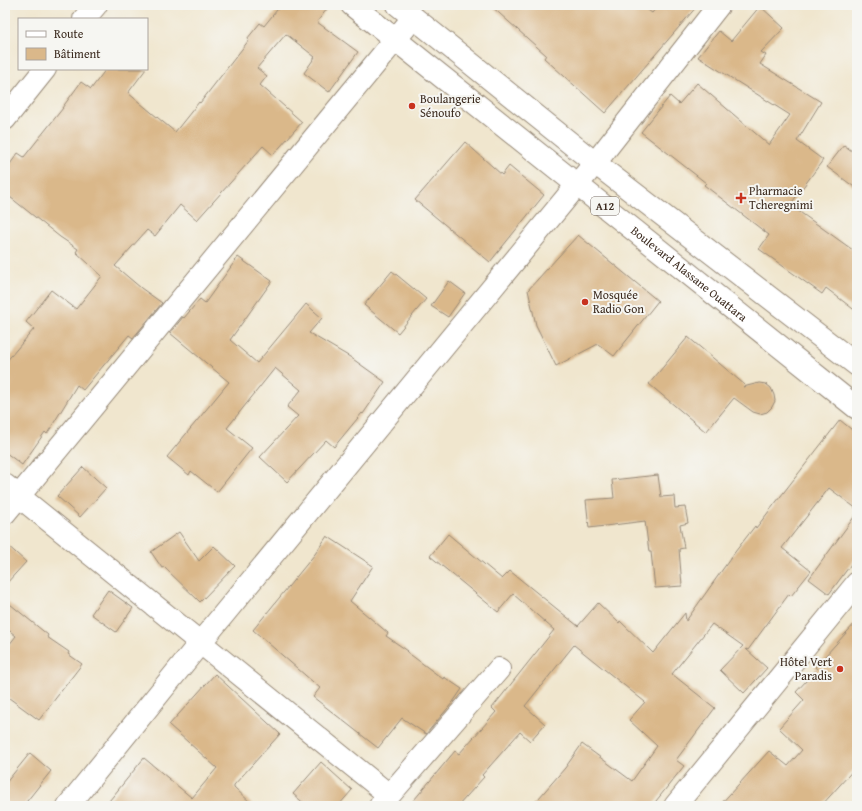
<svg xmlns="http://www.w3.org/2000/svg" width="862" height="811" viewBox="0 0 862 811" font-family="'Gentium Book Plus',serif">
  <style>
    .building { fill: #dab88a }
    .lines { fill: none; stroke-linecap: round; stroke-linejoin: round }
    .minor-casing { stroke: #968876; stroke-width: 24 }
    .tertiary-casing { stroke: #968876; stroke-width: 24 }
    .primary-casing { stroke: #968876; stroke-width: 24 }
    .minor { stroke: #fff; stroke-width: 22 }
    .tertiary { stroke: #fff; stroke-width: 22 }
    .primary { stroke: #fff; stroke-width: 22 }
    .poi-dot { fill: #c8321e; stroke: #f6f6f2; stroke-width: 1.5 }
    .labels { text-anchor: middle; stroke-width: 4; stroke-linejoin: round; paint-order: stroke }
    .shield { fill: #f6f6f2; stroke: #73675e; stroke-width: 1 }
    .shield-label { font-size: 11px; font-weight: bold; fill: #3b2a1e }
    .poi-label { font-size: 12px; fill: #3b2a1e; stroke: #f6f6f2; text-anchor: start }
    .street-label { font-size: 12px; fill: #3b2a1e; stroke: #f6f6f2 }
  </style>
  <rect width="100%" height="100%" fill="#f6f6f2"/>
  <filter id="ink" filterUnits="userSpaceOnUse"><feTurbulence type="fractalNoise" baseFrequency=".025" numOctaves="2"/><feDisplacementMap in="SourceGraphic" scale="8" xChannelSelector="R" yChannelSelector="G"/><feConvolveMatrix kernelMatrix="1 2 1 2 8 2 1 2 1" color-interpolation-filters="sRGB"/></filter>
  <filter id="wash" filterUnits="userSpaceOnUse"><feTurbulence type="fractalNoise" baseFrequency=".012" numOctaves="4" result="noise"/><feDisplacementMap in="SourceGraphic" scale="16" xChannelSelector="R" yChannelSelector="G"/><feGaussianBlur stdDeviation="0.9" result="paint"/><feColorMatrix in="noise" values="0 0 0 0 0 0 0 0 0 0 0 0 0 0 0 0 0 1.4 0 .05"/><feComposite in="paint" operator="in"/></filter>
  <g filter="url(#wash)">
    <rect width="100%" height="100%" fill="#f0e6ce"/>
    <g id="blocks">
      <path class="building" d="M281,5H330L317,22L358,52L329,92L304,73L315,57L286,34L257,68L267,76L260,85L302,122L273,155L263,146L197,220L180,205L155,236L147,230L115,266L141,288L162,303L133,338L129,335L83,390L77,385L47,434L45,432L22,465L5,452V363L34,329L26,322L51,290L76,309L102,276L76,252L78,249L60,237L5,193V171L18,153L24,157L63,108H62L81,82L91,89L106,69H146L128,93L175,132L199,102L200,103L249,40L247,39L260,23L264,26Z
        M490,5H641L652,13L659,5H698L605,113L544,58L546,55Z
        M760,6L784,28L761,52L766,55L760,64L821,102L797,141L823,160L790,205L857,253V312L826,288L822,294L759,249L769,235L704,185L706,183L641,132L670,96L679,104L697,83L769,145L790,115L698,57L719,31L731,41Z
        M465,142L502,175L509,166L544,195L490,262L415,200Z
        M844,145L857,155V189L827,167Z
        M578,235L658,301L614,356L598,344L556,366L536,325L528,290Z
        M238,257L272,281L230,340L257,363L306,304L322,318L309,333L350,357L385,382L363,414L362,413L334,447L326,440L287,482L260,457L298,416L287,407L301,390L275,368L227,428L252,448L217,492L191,471L189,475L167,457L229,382L170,333L183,317L184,318L200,299L205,303Z
        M392,271L426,299L398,333L364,305Z
        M449,281L465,293L448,317L431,306Z
        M688,337L745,385L743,387L759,383L766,384L771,388L774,395L775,401L772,407L767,412L760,414L753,412L734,398L706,432L649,384Z
        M840,420L857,434V509L829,488L782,548L811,571L791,596L789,594L748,650L746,649L767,668L744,693L720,670L743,646L712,624L672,674L715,708L676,760L684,766L652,806H532L565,768L582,744L632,781L657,746L629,720L645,702L574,645L525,706L545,724L530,741L520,732L482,775L484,777L458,806H409L455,751L459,754L496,712L492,708L554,630L513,594L498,612L430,556L448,534L502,579L510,571L578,626L598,603L619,623L620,621L653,653L685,613L686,621L735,552L755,526L756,528Z
        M83,467L106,488L80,517L57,496Z
        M658,475L661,497L674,496L675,508L685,507L688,523L680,525L684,548L679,549L682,586L655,588L651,552H649L645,521L589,528L586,500L614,498L612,480Z
        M857,513V556L829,594L809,579Z
        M179,532L199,561L214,546L235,566L200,602L164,567L162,568L151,552Z
        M327,536L373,566L350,601L388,633L386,636L408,651L407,652L443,679L444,677L462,689L453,702L426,734L402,718L378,748L313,697L320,688L253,630L315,554Z
        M5,543L26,562L5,585Z
        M108,590L133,608L116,632L91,614Z
        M5,600L48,635L47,637L69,652L68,654L82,664L39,720L5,695V650L16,636L5,627Z
        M857,621V766L821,806H719L769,751L788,766L802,750L779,728L804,700L796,692L817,669L815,667Z
        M215,674L280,734L234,785V787L254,806H105L144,758L192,798L217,768L169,725Z
        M30,753L51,771L23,806H11L5,801V784Z
        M321,762L352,790L338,806H307L293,794Z"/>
    </g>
  </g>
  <g filter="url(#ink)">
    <use href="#blocks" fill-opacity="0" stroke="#968876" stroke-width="1"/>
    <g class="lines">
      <g class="minor-casing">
        <path id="minor" d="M5,485L389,795
          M5,513L413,18
          M68,806L200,643L595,163L719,5
          M380,806L499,669
          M675,806L857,583"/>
      </g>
      <g class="tertiary-casing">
        <path id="tertiary" d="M84,19L96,5
          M5,119L45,69"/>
      </g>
      <g class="primary-casing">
        <g id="primary">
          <path id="s1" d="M352,5L857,408"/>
          <path d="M398,5L595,163L857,365"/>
        </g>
      </g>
      <use href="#minor" class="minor"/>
      <use href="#tertiary" class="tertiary"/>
      <use href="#primary" class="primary"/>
    </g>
  </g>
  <g class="poi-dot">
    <circle cx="412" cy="106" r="4"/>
    <path d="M739 192h4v4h4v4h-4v4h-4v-4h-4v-4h4z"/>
    <circle cx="585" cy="302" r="4"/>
    <circle cx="840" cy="669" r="4"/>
  </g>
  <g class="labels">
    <rect class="shield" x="591" y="197" width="28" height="18" rx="3"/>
    <g class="shield-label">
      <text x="605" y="210">A12</text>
    </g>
    <g class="poi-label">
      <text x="420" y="103">Boulangerie<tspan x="420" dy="14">Sénoufo</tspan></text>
      <text x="749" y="195">Pharmacie<tspan x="749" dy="14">Tcheregnimi</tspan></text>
      <text x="593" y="299">Mosquée<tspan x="593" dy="14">Radio Gon</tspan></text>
      <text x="832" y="666" text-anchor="end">Hôtel Vert<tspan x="832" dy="14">Paradis</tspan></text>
    </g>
    <g class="street-label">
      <text dy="4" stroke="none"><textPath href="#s1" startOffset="431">Boulevard Alassane Ouattara</textPath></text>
    </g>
  </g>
  <rect width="862" height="811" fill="none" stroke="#f6f6f2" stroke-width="20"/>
  <rect x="18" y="18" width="130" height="52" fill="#f6f6f2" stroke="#aba49d"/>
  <rect x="26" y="31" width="20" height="6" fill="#ffffff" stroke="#aba49d"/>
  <text x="54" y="38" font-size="12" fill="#3b2a1e">Route</text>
  <rect x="26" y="48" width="20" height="12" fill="#dab88a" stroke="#aba49d"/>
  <text x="54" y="58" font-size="12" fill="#3b2a1e">Bâtiment</text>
</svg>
